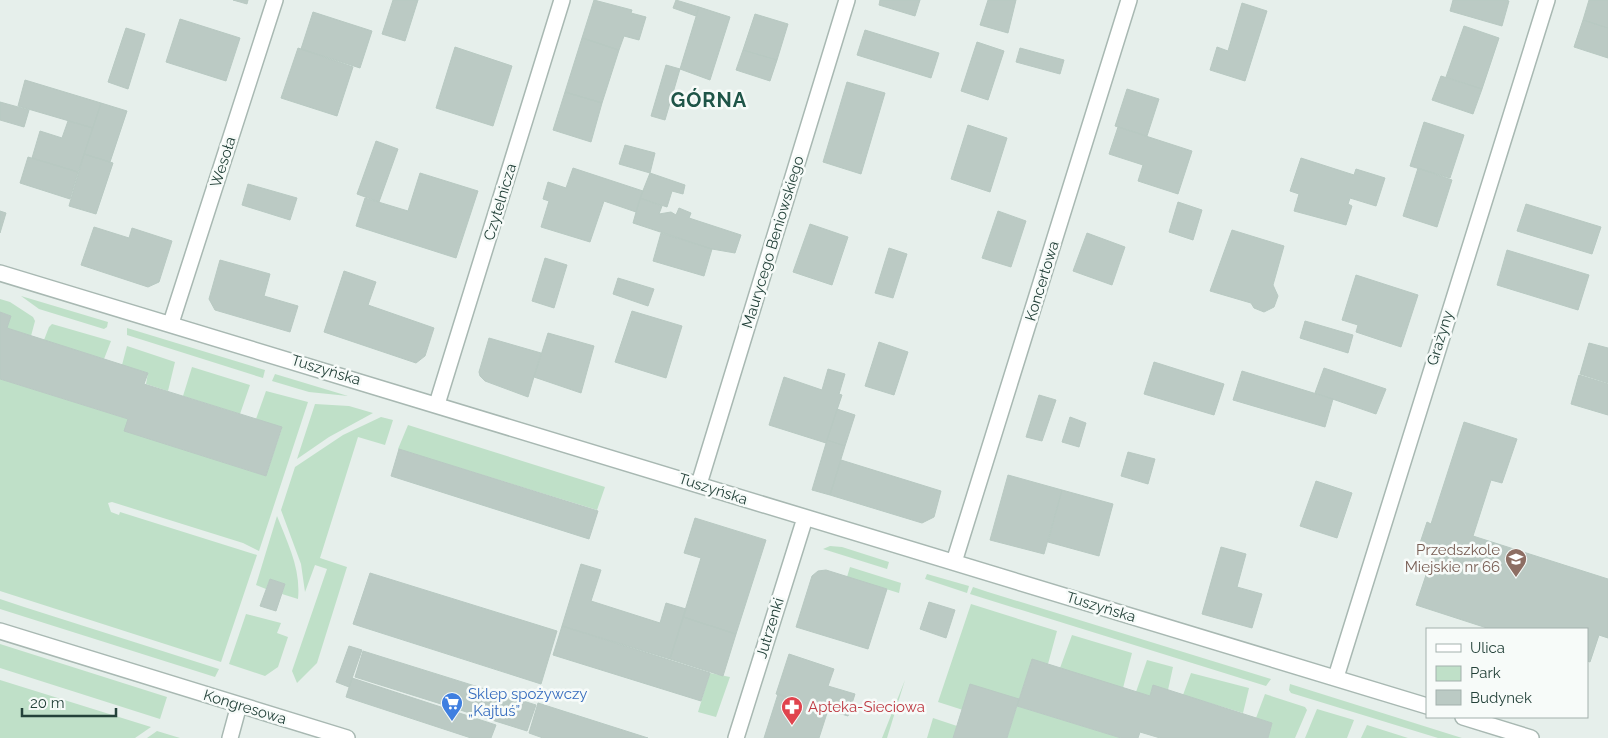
<svg xmlns="http://www.w3.org/2000/svg" width="1608" height="738" viewBox="0 0 1608 738" font-family="Raleway,sans-serif">
  <style>
    .green { fill: #bfe0c8 }
    .building { fill: #bbcac4; stroke: #b8c9c2 }
    .lines { fill: none; stroke-linecap: round; stroke-linejoin: round }
    .minor-casing { stroke: #a8b8b2; stroke-width: 18 }
    .minor { stroke: #fff; stroke-width: 15 }
    .labels { text-anchor: middle; stroke-width: 5; stroke-linejoin: round; paint-order: stroke }
    .street-label { font-size: 15px; fill: #24423a; stroke: #f7fbf9 }
    .education-label { font-size: 15px; fill: #785e54; stroke: #f7fbf9; text-anchor: end }
    .shop-label { font-size: 15px; fill: #366cbe; stroke: #f7fbf9; text-anchor: start }
    .health-label { font-size: 15px; fill: #be3a42; stroke: #f7fbf9; text-anchor: start }
    .district-label { font-size: 20px; font-weight: bold; letter-spacing: 1px; fill: #1f5548; stroke: #f7fbf9 }
  </style>
  <rect width="100%" height="100%" fill="#e6efeb"/>
  <path class="green" d="M21,296L108,322L107,327L104,329L39,309Z
    M0,299L10,302L33,317L35,321L31,336L7,328L11,316L0,312Z
    M52,324L111,341L104,359L44,340L49,327Z
    M127,328L265,370L263,378L127,335Z
    M127,346L175,362L168,391L146,384L148,373L122,365Z
    M192,367L250,385L240,414L183,396Z
    M275,374L348,396L309,392L272,381Z
    M0,379L128,419L125,431L266,476L282,428L256,419L266,391L308,402L259,551L243,543L112,502L108,503L111,512L119,515L120,512L257,555L221,662L0,591Z
    M315,404L349,406L373,413L329,437L297,459Z
    M381,417L393,420L385,445L358,437L320,558L347,567L317,663L297,683L292,671L327,569L315,565L305,592L301,564L281,510L295,467L343,435Z
    M408,425L605,487L597,510L398,449Z
    M277,516C288,544 301,569 298,599L282,594L285,584L270,579L266,589L256,585Z
    M830,546L842,547L889,562L887,569L823,549Z
    M850,567L901,583L899,593L847,577Z
    M927,574L969,586L967,593L925,579Z
    M973,587L988,592L1271,679L1266,686L970,594Z
    M0,599L24,607L219,669L215,677L0,609Z
    M971,604L1057,631L1048,664L1032,660L1019,699L963,710L938,702Z
    M246,614L281,623L277,633L288,637L278,667L265,676L229,664Z
    M1072,635L1132,653L1123,688L1060,668Z
    M0,644L167,697L160,719L0,668Z
    M1147,660L1173,667L1168,690L1153,686L1150,696L1136,692Z
    M710,673L730,677L716,717L698,712Z
    M1191,673L1249,688L1243,713L1183,695Z
    M0,680L151,727L135,738H0Z
    M905,680L887,738H882Z
    M1290,684L1462,738H1438L1291,693L1289,690Z
    M1265,694L1305,707L1307,710L1295,738H1268L1272,723L1256,718Z
    M1017,706L1121,738H1007Z
    M1317,709L1354,720L1347,738H1305Z
    M933,718L957,726L953,738H927Z
    M1367,725L1408,738H1361Z
    M157,731L180,738H147Z"/>
  <path class="building" d="M233,0H248L247,4Z
    M393,0H418L405,41L382,34Z
    M594,0L632,10L631,13L646,17L639,40L624,36L619,50L582,38Z
    M676,0L699,7L696,16L673,8Z
    M880,0H920L915,16L879,5Z
    M988,0H1016L1008,33L980,25Z
    M1453,0H1506L1509,1L1502,26L1450,11Z
    M1589,0H1608V28L1583,20Z
    M1242,3L1267,11L1245,81L1210,70L1217,47L1228,51Z
    M699,7L730,17L710,80L680,69Z
    M313,12L372,31L360,68L301,49Z
    M755,14L788,24L777,60L743,50Z
    M180,19L240,38L226,81L166,62Z
    M1583,20L1608,28V58L1574,47Z
    M1464,26L1499,38L1482,89L1446,77Z
    M126,28L145,34L128,89L108,82Z
    M865,30L939,53L931,78L857,55Z
    M582,38L619,50L602,103L565,92Z
    M977,42L1004,51L988,100L961,91Z
    M455,47L512,66L493,126L436,108Z
    M298,48L353,67L337,116L281,98Z
    M1020,48L1064,60L1060,74L1016,62Z
    M743,50L777,60L770,81L736,70Z
    M666,65L680,69L665,120L651,116Z
    M1441,76L1482,89L1473,114L1432,100Z
    M25,80L101,103L93,128L18,106Z
    M847,82L885,93L861,174L823,162Z
    M1127,89L1159,99L1147,136L1115,126Z
    M565,92L602,103L591,142L553,130Z
    M0,102L29,110L24,127L0,120Z
    M101,103L127,111L110,162L84,154Z
    M68,121L93,128L78,172L32,158L40,131L62,138Z
    M1424,122L1464,135L1450,178L1410,166Z
    M968,125L1007,138L990,192L951,179Z
    M1118,127L1192,151L1178,194L1138,181L1143,165L1109,154Z
    M376,141L398,149L379,202L357,194Z
    M625,145L655,153L650,173L619,164Z
    M84,154L113,163L96,214L69,206Z
    M28,157L78,172L70,199L20,183Z
    M1301,158L1354,175L1356,169L1385,178L1376,206L1350,198L1348,204L1352,206L1346,225L1294,211L1299,194L1290,191Z
    M573,168L643,191L636,212L604,201L590,242L541,227L549,201L543,199L548,182L566,188Z
    M1418,168L1452,180L1437,227L1403,216Z
    M420,173L478,191L456,258L356,226L365,198L408,211Z
    M650,173L685,185L683,194L672,191L667,207L640,198Z
    M248,184L297,198L290,220L242,205Z
    M640,198L662,206L659,214L671,212L676,215L679,208L691,213L689,218L741,235L735,253L712,249L633,223Z
    M1178,202L1202,210L1193,240L1169,232Z
    M1526,204L1601,227L1592,254L1517,231Z
    M0,211L6,213L0,233Z
    M998,211L1026,221L1011,267L982,258Z
    M810,224L848,237L832,285L793,272Z
    M94,227L129,238L132,228L172,241L159,282L148,287L81,265Z
    M1232,230L1284,246L1273,285L1278,296L1274,307L1264,312L1254,308L1251,303L1210,291Z
    M661,233L712,249L704,276L653,261Z
    M1087,233L1125,247L1112,285L1073,271Z
    M889,248L907,254L893,298L875,293Z
    M1507,250L1589,275L1578,310L1497,285Z
    M545,258L567,265L554,308L532,301Z
    M220,260L270,274L264,296L298,306L290,332L215,310L209,299Z
    M344,271L376,282L368,305L434,328L425,356L416,363L324,332Z
    M1356,275L1418,295L1401,347L1356,332L1358,325L1342,320Z
    M618,278L654,289L648,306L613,294Z
    M632,311L682,326L666,378L615,362Z
    M0,312L11,316L7,328L148,373L144,384L282,427L266,476L124,431L128,419L0,379Z
    M1305,321L1353,335L1348,353L1300,338Z
    M548,333L594,346L581,393L534,377Z
    M489,338L541,353L528,397L485,381L480,376L479,372Z
    M879,342L908,352L894,395L865,386Z
    M1589,343L1608,348V383L1580,374Z
    M1154,362L1224,384L1214,415L1144,394Z
    M1324,368L1386,389L1376,414L1315,393Z
    M828,369L845,374L839,394L842,395L826,443L769,425L784,377L822,390Z
    M1242,371L1333,399L1325,427L1233,400Z
    M1579,375L1608,384V415L1571,404Z
    M1039,395L1056,400L1042,441L1026,437Z
    M837,409L855,415L845,446L827,440Z
    M1070,417L1086,423L1079,447L1062,442Z
    M1464,422L1517,439L1502,483L1491,480L1473,536L1608,579V638L1599,635L1590,662L1587,661V629H1490L1416,605L1434,551L1419,546L1427,522L1431,524Z
    M827,440L845,446L830,495L812,490Z
    M399,449L598,511L589,539L391,476Z
    M1128,452L1155,459L1148,484L1121,476Z
    M841,460L941,491L934,517L922,523L830,495Z
    M1008,475L1062,490L1044,554L990,540Z
    M1316,481L1352,493L1337,538L1300,526Z
    M1062,490L1113,504L1099,556L1048,542Z
    M695,518L766,540L736,634L683,617L701,558L684,553Z
    M1221,547L1246,554L1237,587L1262,594L1252,628L1202,614Z
    M581,564L601,570L591,601L660,623L666,603L686,609L670,659L562,626Z
    M826,570L887,589L868,649L796,627L812,576L818,571Z
    M370,573L557,631L541,684L353,624Z
    M270,579L285,584L276,611L260,606Z
    M929,602L955,610L946,638L920,629Z
    M683,617L736,634L723,676L670,659Z
    M562,626L710,673L701,701L553,655Z
    M349,646L362,650L349,687L336,682Z
    M363,651L536,705L527,731L355,677Z
    M789,654L834,669L828,686L855,694L848,716L776,694Z
    M1032,659L1150,696L1153,685L1272,723L1268,738H1160L1140,732L1138,738H1121L1017,706Z
    M352,678L496,725L491,738H471L346,697Z
    M970,684L1019,699L1007,738H953Z
    M778,694L828,710L819,738H764Z
    M538,703L648,738H543L529,733Z"/>
  <g class="lines">
    <g class="minor-casing">
      <path id="minor" d="M0,273L1427,706
        M171,323L275,0
        M437,404L562,0
        M699,484L847,0
        M954,562L1129,0
        M0,631L347,738
        M1336,677L1547,0
        M1463,717L1531,738
        M230,738L239,705
        M736,738L805,518"/>
    </g>
    <use href="#minor" class="minor"/>
  </g>
  <defs>
    <g id="school-pin" transform="scale(1.125)"><path d="M0 17L-7.5 6A9.5 9.5 0 1 1 7.5 6Z" fill="#8d6e63" stroke="#f7fbf9"/><path d="M0-5L7-2L0 1L-7-2ZM-4 1L0 2.5L4 1V4Q0 6-4 4Z" fill="#fff"/></g>
    <g id="supermarket-pin" transform="scale(1.125)"><path d="M0 17L-7.5 6A9.5 9.5 0 1 1 7.5 6Z" fill="#3f7fe0" stroke="#f7fbf9"/><path d="M-6-5.5h2.5l.6 2H6L4.5 2H-2.5L-4.4-4H-6ZM-1.5 3.2a1.3 1.3 0 1 0 .1 0ZM3 3.2a1.3 1.3 0 1 0 .1 0Z" fill="#fff"/></g>
    <g id="pharmacy-pin" transform="scale(1.125)"><path d="M0 17L-7.5 6A9.5 9.5 0 1 1 7.5 6Z" fill="#e0444e" stroke="#f7fbf9"/><path d="M-2-6h4v4h4v4h-4v4h-4v-4h-4v-4h4Z" fill="#fff"/></g>
  </defs>
  <g fill-rule="evenodd">
    <use href="#school-pin" x="1516" y="559"/>
    <use href="#supermarket-pin" x="452" y="703"/>
    <use href="#pharmacy-pin" x="792" y="707"/>
  </g>
  <g class="labels">
    <g class="street-label">
      <text transform="translate(223 162) rotate(-72)" y="5">Wesoła</text>
      <text transform="translate(500 202) rotate(-73)" y="5">Czytelnicza</text>
      <text transform="translate(773 242) rotate(-73)" y="5">Maurycego Beniowskiego</text>
      <text transform="translate(1042 281) rotate(-73)" y="5">Koncertowa</text>
      <text transform="translate(1440 338) rotate(-73)" y="5">Grażyny</text>
      <text transform="translate(326 370) rotate(17)" y="5">Tuszyńska</text>
      <text transform="translate(713 489) rotate(18)" y="5">Tuszyńska</text>
      <text transform="translate(1101 607) rotate(17)" y="5">Tuszyńska</text>
      <text transform="translate(770 628) rotate(-73)" y="5">Jutrzenki</text>
      <text transform="translate(245 707) rotate(17)" y="5">Kongresowa</text>
    </g>
    <g class="education-label">
      <text x="1500" y="555">Przedszkole<tspan x="1500" dy="17">Miejskie nr 66</tspan></text>
    </g>
    <g class="shop-label">
      <text x="468" y="699">Sklep spożywczy<tspan x="468" dy="17">„Kajtuś”</tspan></text>
    </g>
    <g class="health-label">
      <text x="808" y="712">Apteka-Sieciowa</text>
    </g>
    <g class="district-label">
      <text x="709" y="107">GÓRNA</text>
    </g>
  </g>
  <rect x="1426" y="628" width="162" height="90" fill="#f7fbf9" stroke="#a3b1ad"/>
  <rect x="1436" y="644" width="25" height="8" fill="#ffffff" stroke="#a3b1ad"/>
  <text x="1470" y="653" font-size="15" fill="#24423a">Ulica</text>
  <rect x="1436" y="666" width="25" height="15" fill="#bfe0c8" stroke="#a3b1ad"/>
  <text x="1470" y="678" font-size="15" fill="#24423a">Park</text>
  <rect x="1436" y="690" width="25" height="15" fill="#bbcac4" stroke="#a3b1ad"/>
  <text x="1470" y="703" font-size="15" fill="#24423a">Budynek</text>
  <path d="M22 708v8h94v-8" fill="none" stroke="#24423a" stroke-width="2.5"/>
  <text x="30" y="708" font-size="15" fill="#24423a" stroke="#f7fbf9" stroke-width="4" paint-order="stroke">20 m</text>
</svg>
